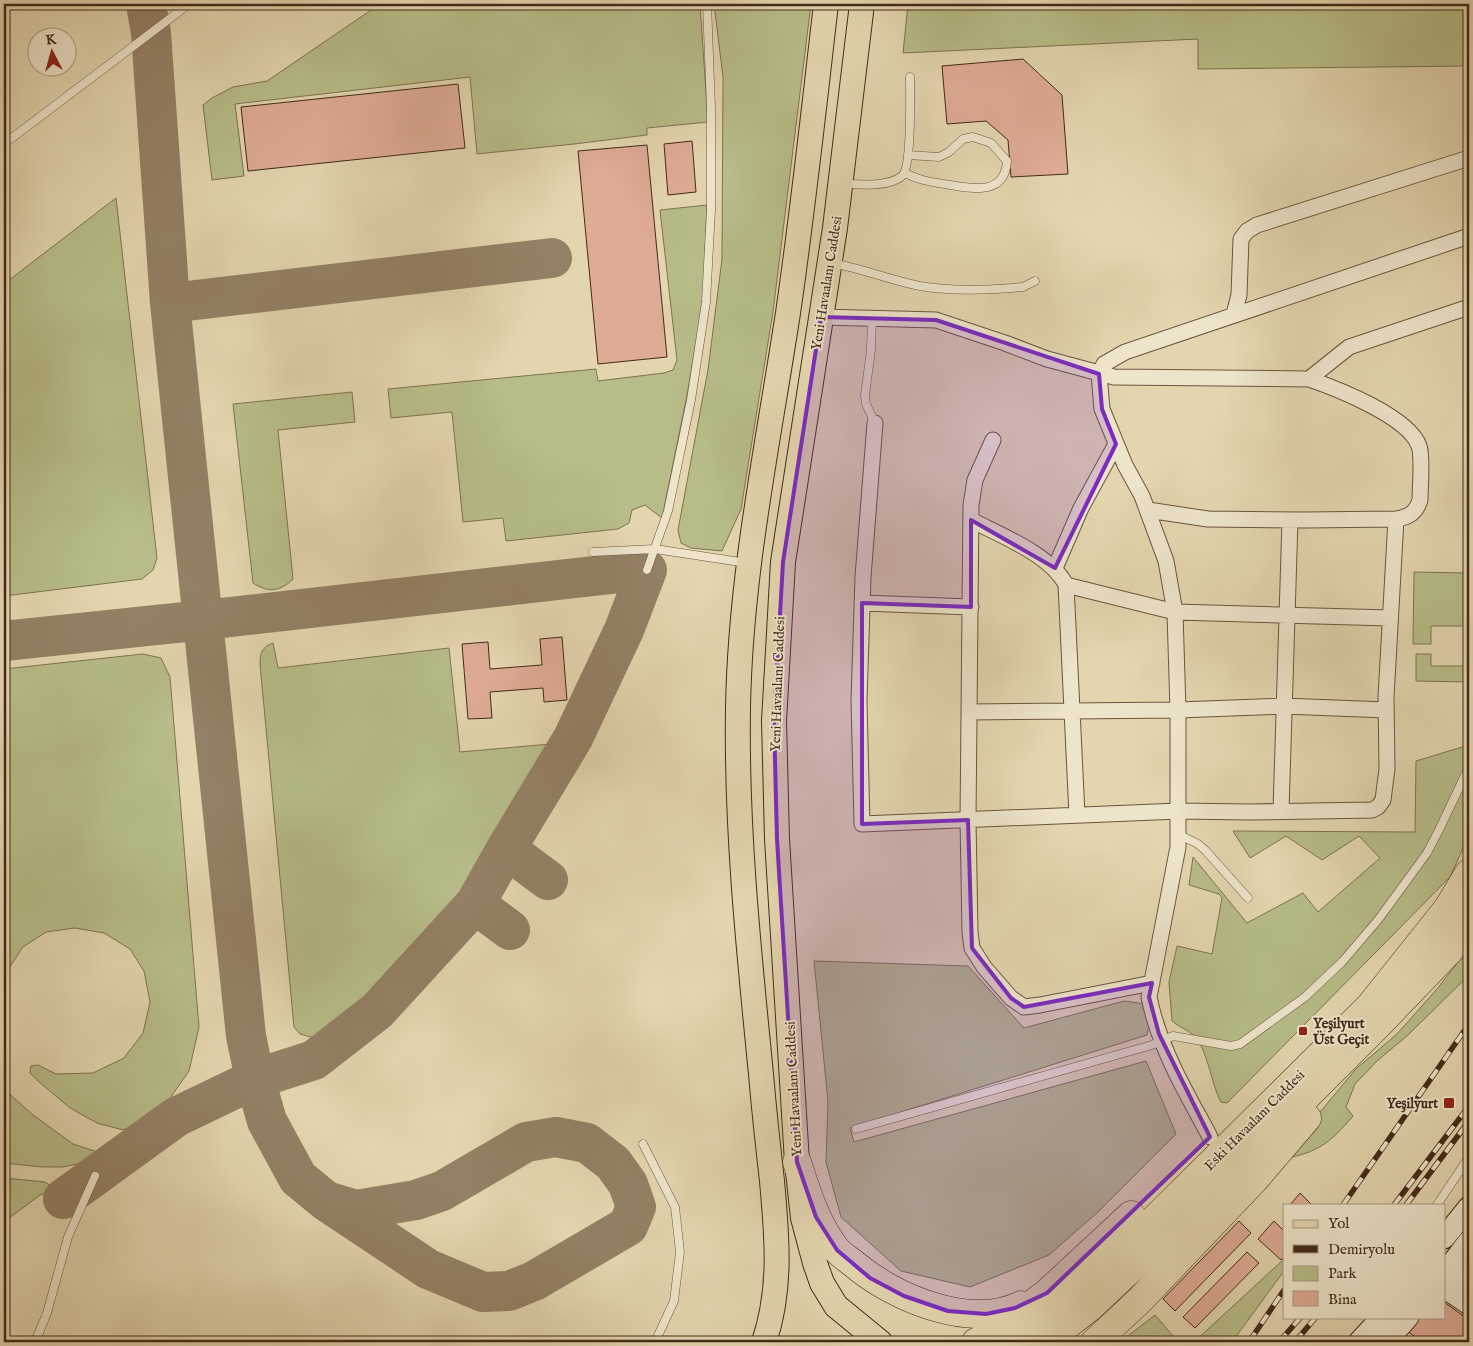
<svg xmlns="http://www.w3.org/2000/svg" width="1473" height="1346" viewBox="0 0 1473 1346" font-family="'IM FELL English',serif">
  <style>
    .green { fill: #b7bc88; stroke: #7e7350 }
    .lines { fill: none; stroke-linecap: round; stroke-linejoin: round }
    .taxiway { stroke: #948064; stroke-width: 40 }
    .building { fill: #deab95; stroke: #442a19 }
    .lane-casing { stroke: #6c553e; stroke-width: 9 }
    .street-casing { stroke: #6c553e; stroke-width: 17 }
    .secondary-casing { stroke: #442a19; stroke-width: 23 }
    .primary-casing { stroke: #442a19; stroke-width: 26 }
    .highway-casing { stroke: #442a19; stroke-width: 29 }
    .lane { stroke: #ede4ca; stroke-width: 8 }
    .street { stroke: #ede4ca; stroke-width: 15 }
    .secondary { stroke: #ede4ca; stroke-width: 21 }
    .primary { stroke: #e3d5ae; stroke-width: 24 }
    .highway { stroke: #e3d5ae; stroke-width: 28 }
    .rail-casing { stroke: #442a19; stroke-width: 5.5 }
    .rail { stroke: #ede4ca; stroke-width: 4; stroke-dasharray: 11; stroke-linecap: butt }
    .marked { fill: #7b2cbf; fill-opacity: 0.2; stroke: #7b2cbf; stroke-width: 4; stroke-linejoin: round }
    .poi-dot { fill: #8f2418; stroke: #ede4ca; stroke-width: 2 }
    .labels { text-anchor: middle; stroke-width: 4; stroke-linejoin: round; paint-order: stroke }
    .street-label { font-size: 14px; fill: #442a19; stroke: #ede4ca }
    .poi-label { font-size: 14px; font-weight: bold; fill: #442a19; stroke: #ede4ca; text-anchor: start }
  </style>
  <rect width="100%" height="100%" fill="#e3d5ae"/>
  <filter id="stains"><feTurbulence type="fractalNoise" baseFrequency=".004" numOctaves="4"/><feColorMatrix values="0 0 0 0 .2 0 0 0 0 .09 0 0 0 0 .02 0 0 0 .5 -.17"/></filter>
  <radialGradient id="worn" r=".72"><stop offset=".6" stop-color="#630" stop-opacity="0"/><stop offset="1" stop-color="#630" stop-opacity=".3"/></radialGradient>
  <path class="green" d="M380,4H700L708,122L647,128V135L574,144L477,154L470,77L235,104L244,176L212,180L203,105L212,98L233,87L267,81Z
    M714,4H811L773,312L741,509L722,551L691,548L681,543L678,530L708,370L722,259L723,77Z
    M908,4H1469V66L1198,69V39L903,53Z
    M116,198L157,558L153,570L142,579L4,596V284Z
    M707,205L703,302L687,395L662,518L645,505L632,510L629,523L618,529L506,541L503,518L463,522L452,412L391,418L388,389L596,369L598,381L664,373L673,370L677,360L660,210Z
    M352,392L355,422L278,430L293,579C280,592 268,593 253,583L233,404Z
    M1414,572L1467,573L1469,626H1431V644H1413Z
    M273,643L278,668L449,648L460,752L562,743L478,874L408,961L343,1027L318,1039L300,1034L294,1027L260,664C260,653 262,647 273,643Z
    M143,654L161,658L170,677L199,1027L189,1071L159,1114L123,1130L97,1123L70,1108L38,1081L30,1073L31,1066L38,1065L56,1074L93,1073L124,1058L143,1033L150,1002L144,971L130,949L104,933L75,928L46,932L23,947L9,968L4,985V669Z
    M1416,654H1431V666H1469V682L1416,681Z
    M1469,745V835L1450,877L1227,1103L1221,1102C1211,1084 1207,1045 1192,1034C1186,1029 1179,1027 1172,1021L1169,982L1177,946L1212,954L1222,898L1219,894L1189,885L1193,857L1247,923L1303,893L1318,912L1380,858L1359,836L1322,860L1286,836L1250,858L1233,831L1415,832L1416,761Z
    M1469,948V975L1408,1035L1377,1061L1355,1084L1346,1107L1353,1116C1330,1143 1319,1152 1283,1159L1285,1154L1356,1069L1397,1034L1437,989Z
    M814,961L968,966L1024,1028L1124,1001L1145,1004L1151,1017L1147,1035L850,1128L854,1142L1146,1061L1176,1134L1099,1211L1049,1255L970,1287L901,1271L841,1217L826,1162L828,1102Z
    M4,1089L33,1115L73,1144L113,1157L62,1167H42L4,1163Z
    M4,1178L45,1182L51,1186L49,1192L40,1195L4,1222Z
    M1284,1259V1271L1232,1342H1194Z
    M1155,1315L1178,1342H1120Z"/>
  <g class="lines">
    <path class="taxiway" d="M146,4L151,33L170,303L246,1036L255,1079L267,1121L298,1178L326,1201L428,1269L483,1292L509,1291L534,1281L628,1226L636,1207L628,1184L613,1163L587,1143L556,1137L526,1142L442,1191L416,1200L356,1210L326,1201
      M170,303L552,258
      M4,641L204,620L647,570L624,630L573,738L506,849L548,880
      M506,849L475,904L510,930
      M63,1199L176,1117L255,1079L314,1060L377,1011L475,904"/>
  </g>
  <path class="building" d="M1023,59L1062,95L1068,174L1011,177L1008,140L986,121L947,124L942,66Z
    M458,84L465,148L248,171L241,107Z
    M692,141L696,192L668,195L664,144Z
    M647,145L667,357L598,364L578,151Z
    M562,637L567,700L544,702L543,688L490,692L492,718L468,719L462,644L488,642L490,669L542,665L540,639Z
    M1300,1193L1312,1205H1290Z
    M1239,1221L1251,1233L1175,1311L1163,1299Z
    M1274,1221L1284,1231V1257L1281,1260L1258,1239Z
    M1247,1252L1259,1263L1195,1328L1183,1317Z
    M1444,1302L1469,1320V1336L1465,1342H1423L1407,1331L1417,1317H1444Z"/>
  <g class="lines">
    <g class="lane-casing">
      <path id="lane" d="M4,144L189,4
        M905,173C920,181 933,182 950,185C974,189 1005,195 1007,161L991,143L973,137L963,139L949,152L939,157L908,155
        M842,183C858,185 889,187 902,176C912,167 910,94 910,77
        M831,263C861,268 890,280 920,286C954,292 990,290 1023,287L1035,281
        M872,319L871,350L865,395L866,404L875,423
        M593,552L655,549L747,563
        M647,570L668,511L691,400L706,302L711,210V108L707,4
        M1178,834L1198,844L1205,850L1248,898
        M856,1129L1152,1045L1173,1036L1231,1046L1240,1044L1305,997L1342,962L1378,920L1427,853L1439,830L1469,767
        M643,1144L675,1207L680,1252L674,1301L656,1340L652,1342
        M1437,1205L1469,1157
        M35,1342L47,1313L68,1237L95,1176"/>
    </g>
    <g class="street-casing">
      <path id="street" d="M1234,314L1239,295L1241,239L1247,231L1257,225L1469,158
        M821,317L936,320L1005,343L1047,359L1114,377L1309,379C1338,389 1409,417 1419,446C1423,456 1420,487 1420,500C1416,513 1409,517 1396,519L1305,520L1208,519L1148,510
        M1309,379L1349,347L1469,307
        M875,423L863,577L859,701L862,824L1179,811L1249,812L1372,810L1378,807L1383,800L1387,769L1386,697L1396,519
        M993,440L975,480L971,505L968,820L970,932L972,948L984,967L1011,998L1024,1007L1040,1005L1152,983
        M971,520C1000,535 1051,555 1066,585L1077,815
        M1055,568L1081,508L1116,444
        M1066,585L1175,612L1390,618
        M862,603L971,607
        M969,712L1178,710L1284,706L1386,710
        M1281,811L1290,520
        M1210,1137C1203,1123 1195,1110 1188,1096C1171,1065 1156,1032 1149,997L1178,847V710L1175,612L1166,561L1142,496L1125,465L1102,409L1099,374L1104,364L1125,352L1469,236"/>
    </g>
    <g class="secondary-casing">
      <path id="secondary" d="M1444,1238L1469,1207
        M1444,1270L1469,1282
        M1444,1274L1469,1241
        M1444,1287L1469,1304
        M1359,1342L1382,1317
        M1386,1342L1408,1317"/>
    </g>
    <g class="primary-casing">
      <path id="primary" d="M862,4L835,228L783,562L774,721L777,839L797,1162L803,1218L815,1263L822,1283L836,1306L880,1342
        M764,1342C782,1289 777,1236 772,1181C768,1146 764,1110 761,1074C749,953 736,830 738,709C740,576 768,444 788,313C803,210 814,107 826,4"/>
    </g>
    <g class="highway-casing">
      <path id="highway" d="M797,1162C807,1193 816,1223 836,1249C841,1255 848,1259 854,1264C894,1298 970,1330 1021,1305
        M1058,1332L1089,1308L1185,1218L1380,1023L1450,950L1469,923
        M976,1342L993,1333L1047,1293L1131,1215
        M1013,1342L1075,1295L1110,1263L1370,1006L1448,908L1469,873
        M1095,1342L1140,1300L1255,1179L1307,1118"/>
    </g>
    <use href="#lane" class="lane"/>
    <use href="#street" class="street"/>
    <use href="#secondary" class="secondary"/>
    <use href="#primary" class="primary"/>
    <use href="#highway" class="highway"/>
    <g class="rail-casing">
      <path id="rail" d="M1343,1205L1469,1024
        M1394,1205L1469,1106
        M1406,1205L1469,1121
        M1249,1342L1284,1290
        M1279,1342L1301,1317
        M1295,1342L1316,1317"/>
    </g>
    <use href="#rail" class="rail"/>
  </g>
  <path class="marked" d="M821,317L936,320L1099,374L1102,409L1116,444L1055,568L971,520V607L862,603V824L968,820L972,948L1011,998L1024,1007L1152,983L1149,997L1159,1034L1210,1137L1047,1293L1015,1308L986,1314L948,1311L904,1296L870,1278L837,1250L816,1217L797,1162L777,839L774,721L783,562Z"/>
  <g class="poi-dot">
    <rect x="1298" y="1026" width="10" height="10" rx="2.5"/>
    <rect x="1443" y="1097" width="12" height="12" rx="2.5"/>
  </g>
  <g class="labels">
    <g class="street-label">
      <text transform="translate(826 283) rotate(-81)" y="5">Yeni Havaalanı Caddesi</text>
      <text transform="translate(777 684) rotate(-88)" y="5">Yeni Havaalanı Caddesi</text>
      <text transform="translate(793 1089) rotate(-93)" y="5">Yeni Havaalanı Caddesi</text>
      <text transform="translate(1254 1120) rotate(-45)" y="5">Eski Havaalanı Caddesi</text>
    </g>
    <g class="poi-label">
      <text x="1313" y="1028">Yeşilyurt<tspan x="1313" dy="16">Üst Geçit</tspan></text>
      <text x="1438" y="1108" text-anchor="end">Yeşilyurt</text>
    </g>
  </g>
  <rect width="1473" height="1346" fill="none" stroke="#e3d5ae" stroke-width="20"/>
  <rect x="5" y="5" width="1463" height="1336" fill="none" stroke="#442a19" stroke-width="2.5"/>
  <rect x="10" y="10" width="1453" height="1326" fill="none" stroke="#442a19"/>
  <rect x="1283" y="1204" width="162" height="115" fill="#ede4ca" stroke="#a99a83"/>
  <rect x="1293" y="1220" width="25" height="8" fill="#e3d5ae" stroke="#a99a83"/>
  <text x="1328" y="1228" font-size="15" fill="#442a19">Yol</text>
  <rect x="1293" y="1245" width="25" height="8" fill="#442a19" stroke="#a99a83"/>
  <text x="1328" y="1254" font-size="15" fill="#442a19">Demiryolu</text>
  <rect x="1293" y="1266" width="25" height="15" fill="#b7bc88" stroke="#a99a83"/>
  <text x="1328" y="1278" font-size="15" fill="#442a19">Park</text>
  <rect x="1293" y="1291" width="25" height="15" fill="#deab95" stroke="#a99a83"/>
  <text x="1328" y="1304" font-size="15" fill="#442a19">Bina</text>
  <g transform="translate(52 52) rotate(354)"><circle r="24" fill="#ede4ca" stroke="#a99a83"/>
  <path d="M0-4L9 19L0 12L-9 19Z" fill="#8f2418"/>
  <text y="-8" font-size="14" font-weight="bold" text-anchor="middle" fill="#442a19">K</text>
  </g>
  <rect width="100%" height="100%" filter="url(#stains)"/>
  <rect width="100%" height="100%" fill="url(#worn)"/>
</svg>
